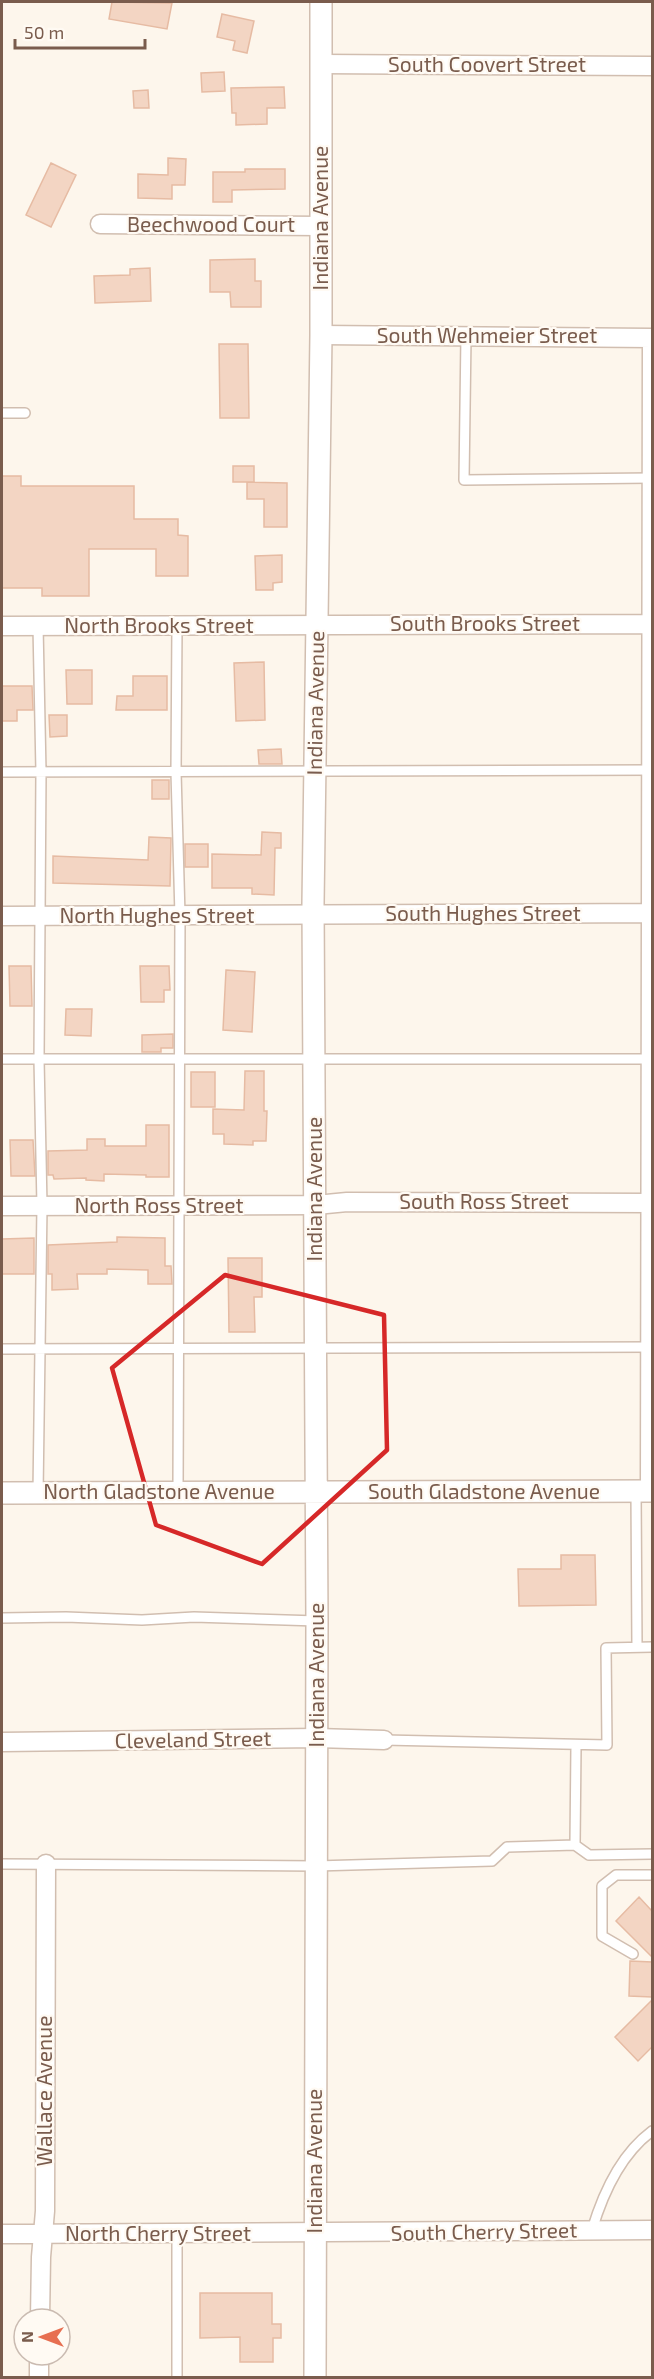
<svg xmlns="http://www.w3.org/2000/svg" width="654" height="2379" viewBox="0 0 654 2379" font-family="'Exo 2',sans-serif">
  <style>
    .building { fill: #f3d5c3; stroke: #e6bba3; stroke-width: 1.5 }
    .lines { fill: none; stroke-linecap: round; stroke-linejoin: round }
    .service-casing { stroke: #d1beb0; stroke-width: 12 }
    .minor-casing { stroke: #d1beb0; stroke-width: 21 }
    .tertiary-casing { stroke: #d1beb0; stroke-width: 24 }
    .service { stroke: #fff; stroke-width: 9 }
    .minor { stroke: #fff; stroke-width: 18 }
    .tertiary { stroke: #fff; stroke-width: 21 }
    .marked { fill: none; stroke: #d62828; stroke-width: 4.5; stroke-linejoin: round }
    .labels { text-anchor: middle; stroke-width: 4.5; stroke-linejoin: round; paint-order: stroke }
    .street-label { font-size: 21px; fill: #7a5c4d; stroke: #fffaf3 }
  </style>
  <rect width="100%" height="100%" fill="#fdf6ec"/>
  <path class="building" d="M112,2L172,3L167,29L109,19Z
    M222,14L254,21L247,53L233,50L235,41L217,37Z
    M224,72L225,91L202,92L201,73Z
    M284,87L285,108H267V124L236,125V113H232L231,88Z
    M148,90L149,108H134L133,91Z
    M168,158L186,159L185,185H172V199L138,198V174L168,175Z
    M51,163L76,175L51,227L26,215Z
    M245,169H285V189L232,190V202H213V172H245Z
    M255,259V281H261V307H231L230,292H210V260Z
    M150,268L151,301L95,303L94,276L130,275V269Z
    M219,344H248L249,418H220Z
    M233,466H254V482H233Z
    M2,476H21V486H134V519H178V535L188,536V576H156V549H89V596H42V588H2Z
    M247,482L287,483V527H264V499H247Z
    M282,555V582L273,583V590H256L255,556Z
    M264,662L265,720L236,721L234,663Z
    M66,670H92V704H67Z
    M133,676H167V710H116L117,696H133Z
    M2,686H32L33,710H17V721H2Z
    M49,715H67V736L50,737Z
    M281,749L282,764H259L258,750Z
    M152,780H169V799H152Z
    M262,832L281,833V848H275L274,895L252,894V888H212V854L261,855Z
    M149,837L171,838L170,886L53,883V856L148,860Z
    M185,844H208V867H185Z
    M9,966H31L32,1006H10Z
    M140,966H169L170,990H164V1002H141Z
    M226,970L255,972L252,1032L223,1030Z
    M66,1009H92L91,1036L65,1035Z
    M173,1034V1048H161V1052H142V1035Z
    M245,1071H264V1111H267L266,1141H253V1145L224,1144V1134H213V1109L244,1110Z
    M191,1072H215V1107H191Z
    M146,1125H169V1177H146V1175L104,1174V1181L86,1180V1178L54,1179L53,1175H48V1151L87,1150V1139H105V1146H146Z
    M10,1140H33L35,1176H11Z
    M117,1237L165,1238V1266H171L172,1284H148V1270L107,1269V1274H77L78,1289L52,1290V1274H48V1245L117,1242Z
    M34,1238V1274H2V1239Z
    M228,1258H262V1297H254L255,1332H229Z
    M561,1555H595L596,1605L519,1606L518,1569H561Z
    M639,1897L652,1911V1957L616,1921Z
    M630,1961L652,1962V1997L629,1996Z
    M652,2000V2047L638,2061L615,2037Z
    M200,2293H272V2324H281V2338H273V2362H240V2337L200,2338Z"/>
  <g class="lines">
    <g class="service-casing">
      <path id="service" d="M466,336L464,480L652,478
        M2,413H25
        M177,626L176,772L180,916L178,1492
        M2,772L652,770
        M2,1059H652
        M2,1349L652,1347
        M636,1491L637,1647
        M38,1493L42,1206L39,1059L41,772L38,626
        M2,1618L66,1617L142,1620L194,1617L317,1621
        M384,1740L607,1745L606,1648L652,1647
        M576,1746L575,1845L589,1855L652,1854
        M2,1864L316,1866L492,1861L507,1847L575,1845
        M633,1954L602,1936V1886L616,1875H652
        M592,2230C603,2193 621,2154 652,2131
        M177,2234V2378"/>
    </g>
    <g class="minor-casing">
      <path id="minor" d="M321,64L652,66
        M100,224L322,226
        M321,335L652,338
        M2,626L652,624
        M2,916L652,913
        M2,1206L316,1205L347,1202L652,1203
        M650,1491L652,338
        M2,1742L317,1738L384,1740
        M2,2234L652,2230
        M40,2319L41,2257L45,2211L46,1864
        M39,2378V2355"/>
    </g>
    <g class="tertiary-casing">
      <path id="tertiary" d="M2,1493L652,1491
        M315,2378L317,1621L313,904L321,335V2"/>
    </g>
    <use href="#service" class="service"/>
    <use href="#minor" class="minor"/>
    <use href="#tertiary" class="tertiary"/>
  </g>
  <path class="marked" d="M225,1275L384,1315L387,1450L262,1564L156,1525L112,1368Z"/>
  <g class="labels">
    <g class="street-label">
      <text x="487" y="72">South Coovert Street</text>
      <text transform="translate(321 218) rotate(-90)" y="7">Indiana Avenue</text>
      <text x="211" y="232">Beechwood Court</text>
      <text x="487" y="343">South Wehmeier Street</text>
      <text x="485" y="631">South Brooks Street</text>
      <text x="159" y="633">North Brooks Street</text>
      <text transform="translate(316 703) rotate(-89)" y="7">Indiana Avenue</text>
      <text x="483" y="921">South Hughes Street</text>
      <text x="157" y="923">North Hughes Street</text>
      <text transform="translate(315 1189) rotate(-90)" y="7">Indiana Avenue</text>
      <text x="484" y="1209">South Ross Street</text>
      <text x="159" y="1213">North Ross Street</text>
      <text x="159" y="1499">North Gladstone Avenue</text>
      <text x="484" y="1499">South Gladstone Avenue</text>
      <text transform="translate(317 1675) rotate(-90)" y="7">Indiana Avenue</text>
      <text transform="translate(193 1740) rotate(-1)" y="7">Cleveland Street</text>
      <text transform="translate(45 2091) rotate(-90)" y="7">Wallace Avenue</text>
      <text transform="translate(315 2161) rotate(-90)" y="7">Indiana Avenue</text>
      <text transform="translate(484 2232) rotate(-1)" y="7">South Cherry Street</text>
      <text x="158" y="2241">North Cherry Street</text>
    </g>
  </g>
  <rect width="654" height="2379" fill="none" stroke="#7a5c4d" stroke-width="6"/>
  <g transform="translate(42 2337) rotate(270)"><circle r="28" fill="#fffaf3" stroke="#cabbb1" stroke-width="1.5"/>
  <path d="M0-4.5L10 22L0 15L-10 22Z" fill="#e76f51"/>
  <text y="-9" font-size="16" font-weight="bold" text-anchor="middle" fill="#7a5c4d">N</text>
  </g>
  <path d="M15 39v9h130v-9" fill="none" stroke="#7a5c4d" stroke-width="3"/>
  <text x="24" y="39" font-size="18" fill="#7a5c4d" stroke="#fffaf3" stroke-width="4.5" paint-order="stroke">50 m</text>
</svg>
